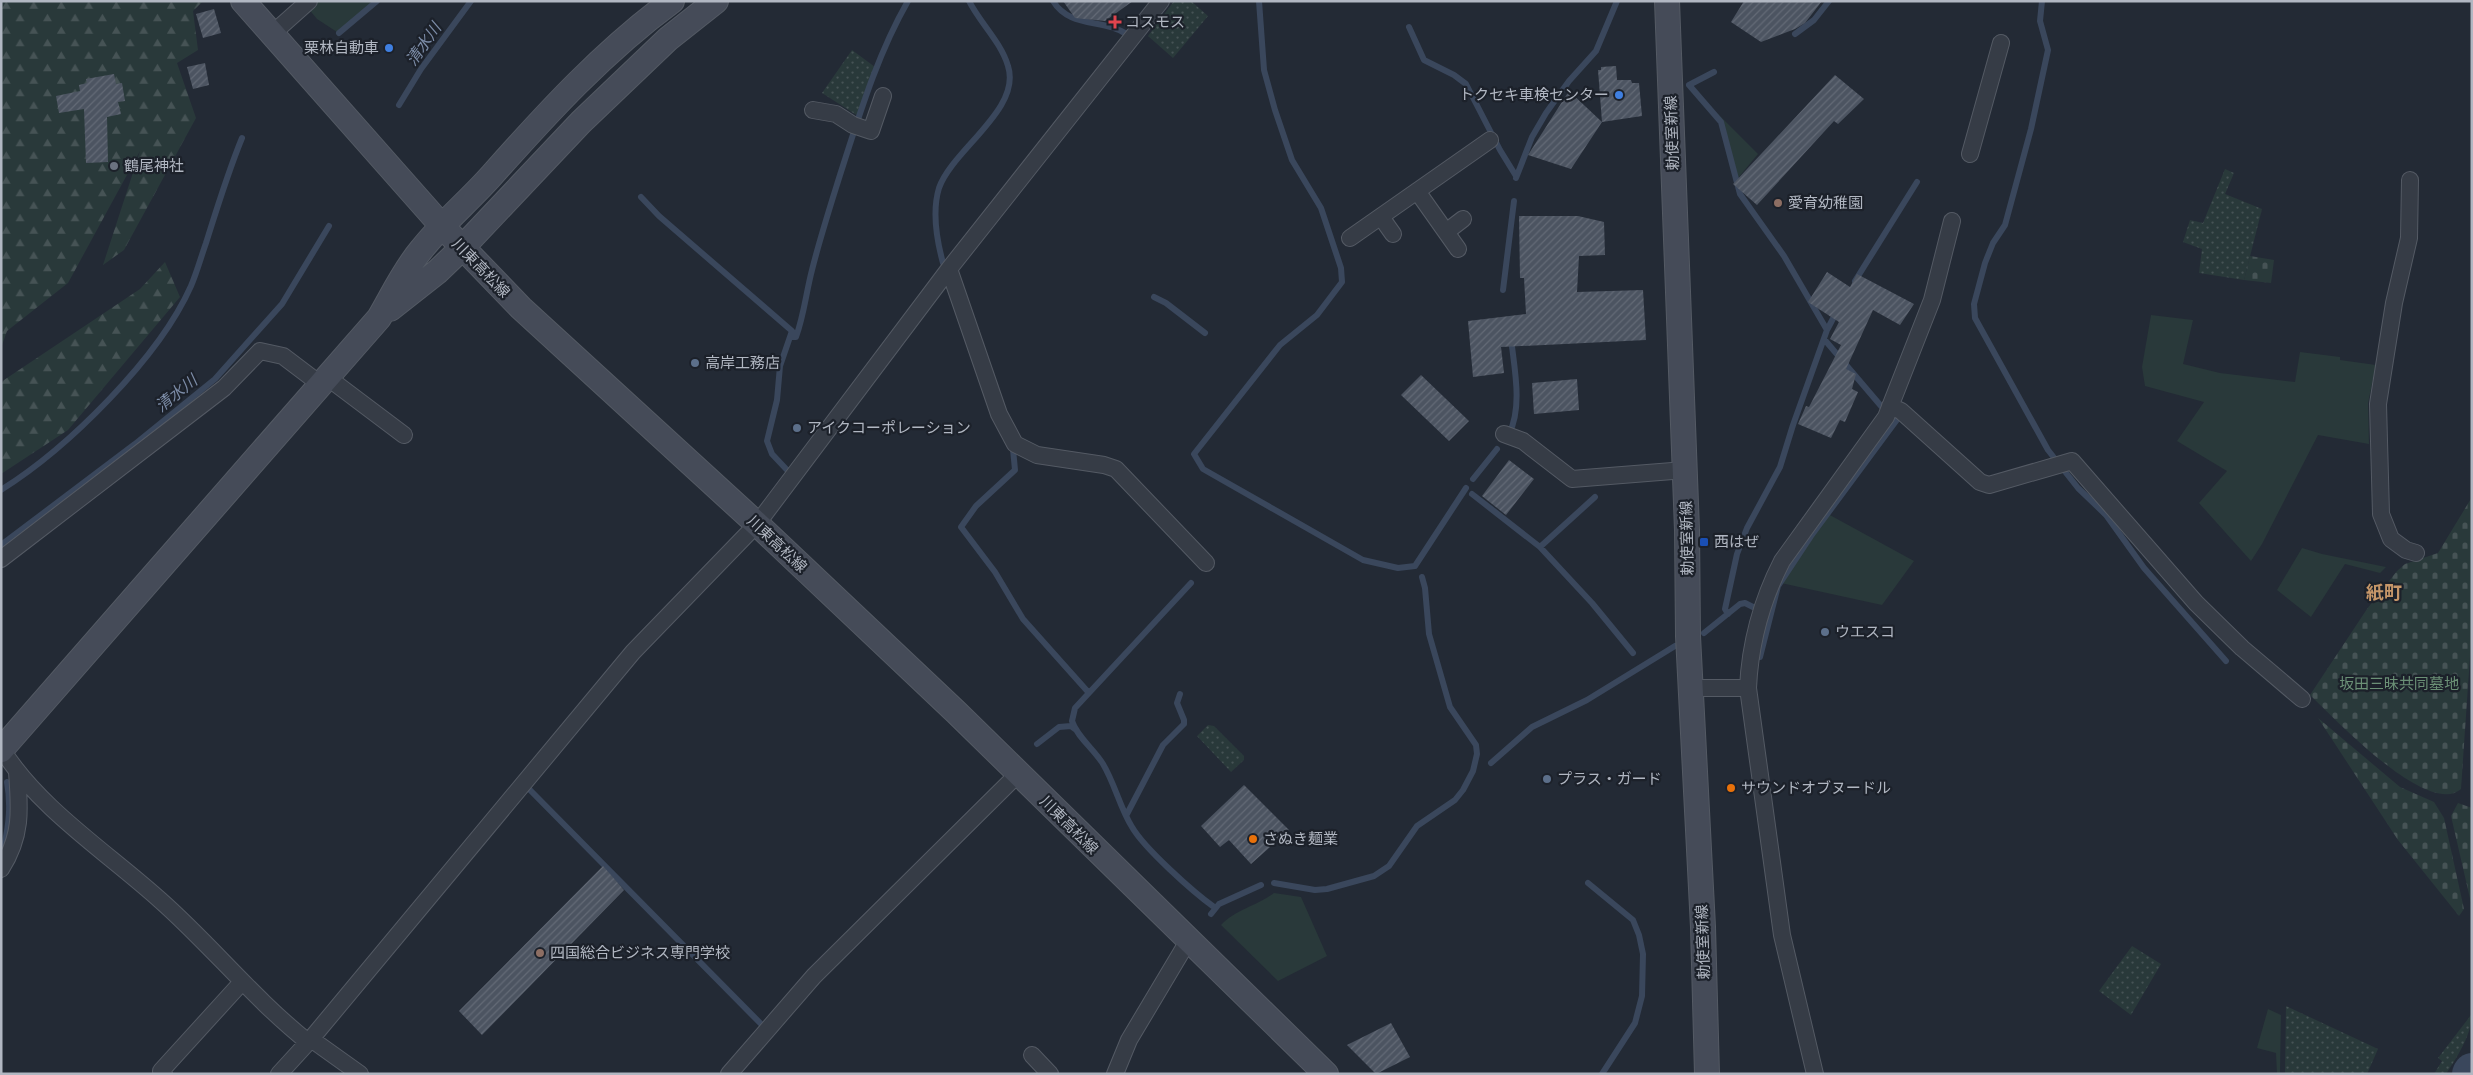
<svg xmlns="http://www.w3.org/2000/svg" width="2473" height="1075" viewBox="0 0 2473 1075" font-family="Raleway,'Noto Sans JP',sans-serif">
  <style>
    .grass { fill: #29393a }
    .forest { fill: url(#forest-firs) }
    .cemetery { fill: url(#cemetery-stones) }
    .garden { fill: url(#garden-dots) }
    .lines { fill: none; stroke-linecap: round; stroke-linejoin: round }
    .stream { stroke: #3a475c; stroke-width: 6 }
    .river { stroke: #3a475c; stroke-width: 38 }
    .building { fill: url(#building-hatch) }
    .street-casing { stroke: #545a64; stroke-width: 18 }
    .secondary-casing { stroke: #545a64; stroke-width: 26 }
    .street { stroke: #363c46; stroke-width: 16 }
    .secondary { stroke: #454b58; stroke-width: 24 }
    .health-dot { fill: #e0444e; stroke: #1c212a; stroke-width: 2 }
    .shop-dot { fill: #3f7fe0; stroke: #1c212a; stroke-width: 2 }
    .worship-dot { fill: #6b7280; stroke: #1c212a; stroke-width: 2 }
    .education-dot { fill: #8d6e63; stroke: #1c212a; stroke-width: 2 }
    .service-dot { fill: #5c6f8a; stroke: #1c212a; stroke-width: 2 }
    .transit-dot { fill: #1a4fb4; stroke: #1c212a; stroke-width: 2 }
    .food-dot { fill: #e8710a; stroke: #1c212a; stroke-width: 2 }
    .labels { text-anchor: middle; stroke-width: 4.5; stroke-linejoin: round; paint-order: stroke }
    .poi-label { font-size: 15px; fill: #b1b7c2; stroke: #1c212a; text-anchor: start }
    .street-label { font-size: 15px; fill: #b1b7c2; stroke: #1c212a }
    .park-label { font-size: 15px; fill: #6b9076; stroke: #1c212a }
    .water-label { font-size: 16px; font-style: italic; fill: #7c8ca7; stroke: #1c212a }
    .quarter-label { font-size: 18px; font-weight: bold; fill: #c59669; stroke: #1c212a }
  </style>
  <defs>
    <pattern id="forest-firs" width="22" height="20" patternUnits="userSpaceOnUse" patternTransform="scale(1.25)"><rect width="22" height="20" fill="#29393a"/><path d="M5 1l3.5 6h-7zM16 11l3.5 6h-7z" fill="#465355"/></pattern>
    <pattern id="cemetery-stones" width="16" height="16" patternUnits="userSpaceOnUse" patternTransform="scale(1.25)"><rect width="16" height="16" fill="#29393a"/><path d="M2 7V4a2 2 0 0 1 4 0v3zM10 15v-3a2 2 0 0 1 4 0v3z" fill="#465355"/></pattern>
    <pattern id="garden-dots" width="8" height="8" patternUnits="userSpaceOnUse" patternTransform="scale(1.25)"><rect width="8" height="8" fill="#29393a"/><path d="M2 2h.1M6 6h.1" fill="none" stroke="#465355" stroke-width="1.8" stroke-linecap="round"/></pattern>
    <pattern id="building-hatch" width="6" height="6" patternUnits="userSpaceOnUse" patternTransform="scale(1.25)"><rect width="6" height="6" fill="#4c5461"/><path d="M-1 1l2-2M0 6l6-6M5 7l2-2" fill="none" stroke="#636a76"/></pattern>
  </defs>
  <rect width="100%" height="100%" fill="#232a35"/>
  <path class="grass" d="M302,1H374L337,32L317,19Z
    M1717,113L1758,154L1738,178L1722,122Z
    M2151,315L2193,320L2183,364L2220,373L2295,382L2300,352L2340,357V360L2376,365L2368,403L2369,444L2318,435L2262,544L2251,561L2199,503L2227,471L2177,441L2204,402L2145,386L2142,367Z
    M1828,514L1914,561L1882,605L1781,583Z
    M2302,548L2322,554L2386,567L2380,573L2345,564L2311,617L2277,590Z
    M1274,893L1301,897L1327,956L1278,981L1221,925C1236,909 1257,906 1274,893Z
    M2268,1009L2281,1015L2280,1074H2277L2276,1053L2257,1048Z"/>
  <path class="forest" d="M1,1H203L193,11L198,50L177,63L196,118L124,250L103,265L140,151L68,283L7,331L1,348Z
    M165,262L180,297L68,430L1,474V382L140,289Z"/>
  <path class="cemetery" d="M2250,256L2274,260L2271,283L2244,280Z
    M2472,497V627L2461,789C2428,818 2333,717 2310,695L2367,609L2397,571L2405,564L2438,553Z
    M2318,718L2400,787L2434,802L2444,818L2464,909L2459,916L2398,840Z
    M2458,803L2472,808V907L2451,816Z"/>
  <path class="garden" d="M1174,1H1191L1208,16L1173,58L1148,36Z
    M852,50L875,67L858,116L822,93Z
    M2225,169L2234,173L2225,194L2262,209L2244,280L2199,273L2202,249L2183,242L2190,220L2203,223Z
    M1208,725L1214,726L1244,756V760L1231,772L1197,736Z
    M2132,946L2161,964L2131,1015L2099,991Z
    M2286,1006L2378,1049L2367,1074H2285Z
    M2471,1015C2473,1033 2456,1059 2446,1074H2434L2442,1061L2438,1058Z"/>
  <g class="lines">
    <path class="stream" d="M1053,1C1070,29 1104,18 1128,35
      M1259,1L1264,70L1275,110L1292,160L1321,208L1341,268L1342,282L1317,315L1280,345L1194,454L1203,469L1363,560L1398,568L1415,566L1466,488
      M2042,1L2040,21L2048,50L2031,129L2005,225L1993,243L1985,263L1974,304L1975,318L2048,450L2078,488L2106,515L2144,568L2226,661
      M1409,27L1424,60L1454,75L1466,84L1500,150L1516,176
      M339,33L377,1
      M1795,34L1814,20L1829,1
      M1714,72L1689,85L1721,122L1740,194L1784,256L1827,330
      M399,105L421,69L471,1
      M1516,178L1532,137L1546,113L1569,81L1596,51L1617,1
      M641,197L659,216L792,331L780,366L777,400L767,441L772,454L788,471
      M943,263C937,241 932,211 939,188C952,150 1022,109 1008,66C1001,42 980,23 969,1
      M1855,281L1917,182
      M1503,290L1514,201
      M1154,297L1166,303L1205,333
      M790,337H796C804,315 806,293 812,270C820,238 830,207 840,175C859,116 877,55 908,1
      M1824,339L1881,406
      M1509,434C1523,406 1514,367 1511,338
      M1013,449L1015,470L976,506L961,527L995,572L1023,619L1089,693
      M1473,479L1497,449
      M1,490C68,448 159,358 191,286C197,272 201,257 206,243C217,208 228,172 242,138
      M1472,494L1540,547L1592,603L1633,653
      M1,545L135,444L215,379L282,304L329,226
      M1540,547L1595,497
      M1191,583L1075,708L1072,721C1077,737 1094,749 1103,764C1115,784 1120,808 1132,827C1144,848 1193,892 1214,907
      M1728,614L1725,609L1737,554L1747,528L1780,467L1793,425L1827,330L1837,311
      M1704,633L1740,604L1745,603L1753,607
      M1760,657L1778,586L1811,536L1899,417
      M1037,744L1059,727L1071,726L1075,729
      M1491,763L1532,727L1587,700L1675,646
      M530,790L766,1029
      M1127,814L1163,745L1184,724V720L1177,703L1180,694
      M4,847C9,824 11,805 7,782
      M1274,883L1315,890L1327,889L1374,876L1389,866L1417,826L1455,800L1463,790L1473,771L1477,754L1476,745L1450,707L1429,634L1425,588L1422,577
      M1588,883L1633,920L1639,935L1643,954L1642,996L1635,1023L1602,1074
      M1211,914L1219,904L1261,885"/>
    <path class="river" d="M2471,1074L2472,1072"/>
  </g>
  <path class="building" d="M1063,1H1133L1105,21L1075,18Z
    M1744,1H1822L1805,23L1795,29L1761,42L1731,22Z
    M214,9L221,33L203,38L196,14Z
    M205,63L209,85L193,89L187,67Z
    M1616,66L1617,80H1631L1632,83H1639L1642,116L1602,122L1598,70H1601V67Z
    M114,74L116,84L122,83L125,101L118,102L121,114L107,117L108,162L86,163L84,109L59,113L56,96L80,91L79,85L87,83L86,79Z
    M1835,75L1864,99L1838,124L1834,121L1757,205L1733,184Z
    M1569,91L1602,122L1571,169L1528,155Z
    M1519,216H1578L1604,222L1605,255L1579,256L1577,292L1643,290L1646,340L1501,347L1504,373L1473,377L1468,321L1526,314L1524,278H1520Z
    M1827,272L1850,287L1857,274L1914,304L1900,325L1873,310L1846,369L1856,374L1852,389L1858,392L1845,422L1840,420L1831,438L1798,424L1806,406L1809,407L1841,345L1830,339L1839,322L1808,302Z
    M1421,375L1469,421L1449,441L1401,395Z
    M1577,379L1579,410L1534,414L1532,383Z
    M1509,460L1534,479L1506,515L1482,496Z
    M1244,785L1289,830L1251,864L1229,840L1220,847L1201,826Z
    M603,866L624,890L482,1035L459,1011Z
    M1391,1023L1410,1057L1376,1074L1347,1045Z"/>
  <g class="lines">
    <g class="street-casing">
      <path id="street" d="M272,34L309,1
        M813,110L836,114L853,125L871,131L883,96
        M1970,154L2001,43
        M2410,180L2409,238L2394,303L2378,404L2381,514L2391,539L2406,550L2416,553
        M1417,191L1458,249
        M1381,217L1393,234
        M1446,232L1463,219
        M1350,238L1490,140
        M949,269L999,414L1015,444L1037,455L1104,465L1116,469L1206,563
        M327,377L404,435
        M1890,406L1901,411L1980,482L1989,485L2072,461L2196,603L2242,648L2302,699
        M1504,434L1523,441L1572,479L1685,470
        M1,559L224,388L260,351L283,356L320,384
        M1692,688H1748
        M1,748C38,808 108,853 160,900C211,945 254,999 308,1042
        M1,869C22,836 20,810 17,772
        M311,1039L360,1074
        M1032,1055L1050,1074
        M164,1074L161,1071L242,982
        M279,1074L311,1039L633,652L757,524L949,269L1161,1
        M729,1074L814,976L1018,774
        M1115,1074L1129,1040L1188,941
        M1815,1074L1782,935L1748,688C1750,644 1762,600 1782,561L1886,417L1932,300L1952,221"/>
    </g>
    <g class="secondary-casing">
      <path id="secondary" d="M243,1L441,225L521,308L757,524L956,712L1326,1074
        M1667,1L1687,530L1688,636L1703,927L1707,1074
        M390,309L437,272L462,248L581,122L668,39L716,1
        M1,750L379,318C392,296 404,270 421,250C442,223 469,201 492,175C548,112 604,51 672,1"/>
    </g>
    <use href="#street" class="street"/>
    <use href="#secondary" class="secondary"/>
  </g>
  <path class="health-dot" d="M1112.5 14.5h5v5h5v5h-5v5h-5v-5h-5v-5h5z"/>
  <g class="shop-dot">
    <circle cx="389" cy="48" r="5"/>
    <circle cx="1619" cy="95" r="5"/>
  </g>
  <circle class="worship-dot" cx="114" cy="166" r="5"/>
  <g class="education-dot">
    <circle cx="1778" cy="203" r="5"/>
    <circle cx="540" cy="953" r="5"/>
  </g>
  <g class="service-dot">
    <circle cx="695" cy="363" r="5"/>
    <circle cx="797" cy="428" r="5"/>
    <circle cx="1825" cy="632" r="5"/>
    <circle cx="1547" cy="779" r="5"/>
  </g>
  <rect class="transit-dot" x="1699" y="537" width="10" height="10" rx="2.5"/>
  <g class="food-dot">
    <circle cx="1731" cy="788" r="5"/>
    <circle cx="1253" cy="839" r="5"/>
  </g>
  <g class="labels">
    <g class="poi-label">
      <text x="1125" y="27">コスモス</text>
      <text x="379" y="53" text-anchor="end">栗林自動車</text>
      <text x="1609" y="100" text-anchor="end">トクセキ車検センター</text>
      <text x="124" y="171">鶴尾神社</text>
      <text x="1788" y="208">愛育幼稚園</text>
      <text x="705" y="368">高岸工務店</text>
      <text x="807" y="433">アイクコーポレーション</text>
      <text x="1714" y="547">西はぜ</text>
      <text x="1835" y="637">ウエスコ</text>
      <text x="1557" y="784">プラス・ガード</text>
      <text x="1741" y="793">サウンドオブヌードル</text>
      <text x="1263" y="844">さぬき麺業</text>
      <text x="550" y="958">四国総合ビジネス専門学校</text>
    </g>
    <g class="street-label">
      <text transform="translate(1672 133) rotate(-92)" y="5">勅使室新線</text>
      <text transform="translate(481 268) rotate(46)" y="5">川東高松線</text>
      <text transform="translate(1687 538) rotate(-91)" y="5">勅使室新線</text>
      <text transform="translate(777 544) rotate(43)" y="5">川東高松線</text>
      <text transform="translate(1069 825) rotate(45)" y="5">川東高松線</text>
      <text transform="translate(1703 942) rotate(-92)" y="5">勅使室新線</text>
    </g>
    <g class="park-label">
      <text x="2399" y="689">坂田三昧共同墓地</text>
    </g>
    <g class="water-label">
      <text transform="translate(423 44) rotate(-55)" y="6">清水川</text>
      <text transform="translate(176 393) rotate(-39)" y="6">清水川</text>
    </g>
    <g class="quarter-label">
      <text x="2384" y="599">紙町</text>
    </g>
  </g>
  <rect width="2473" height="1075" fill="none" stroke="#b1b7c2" stroke-width="5"/>
</svg>
